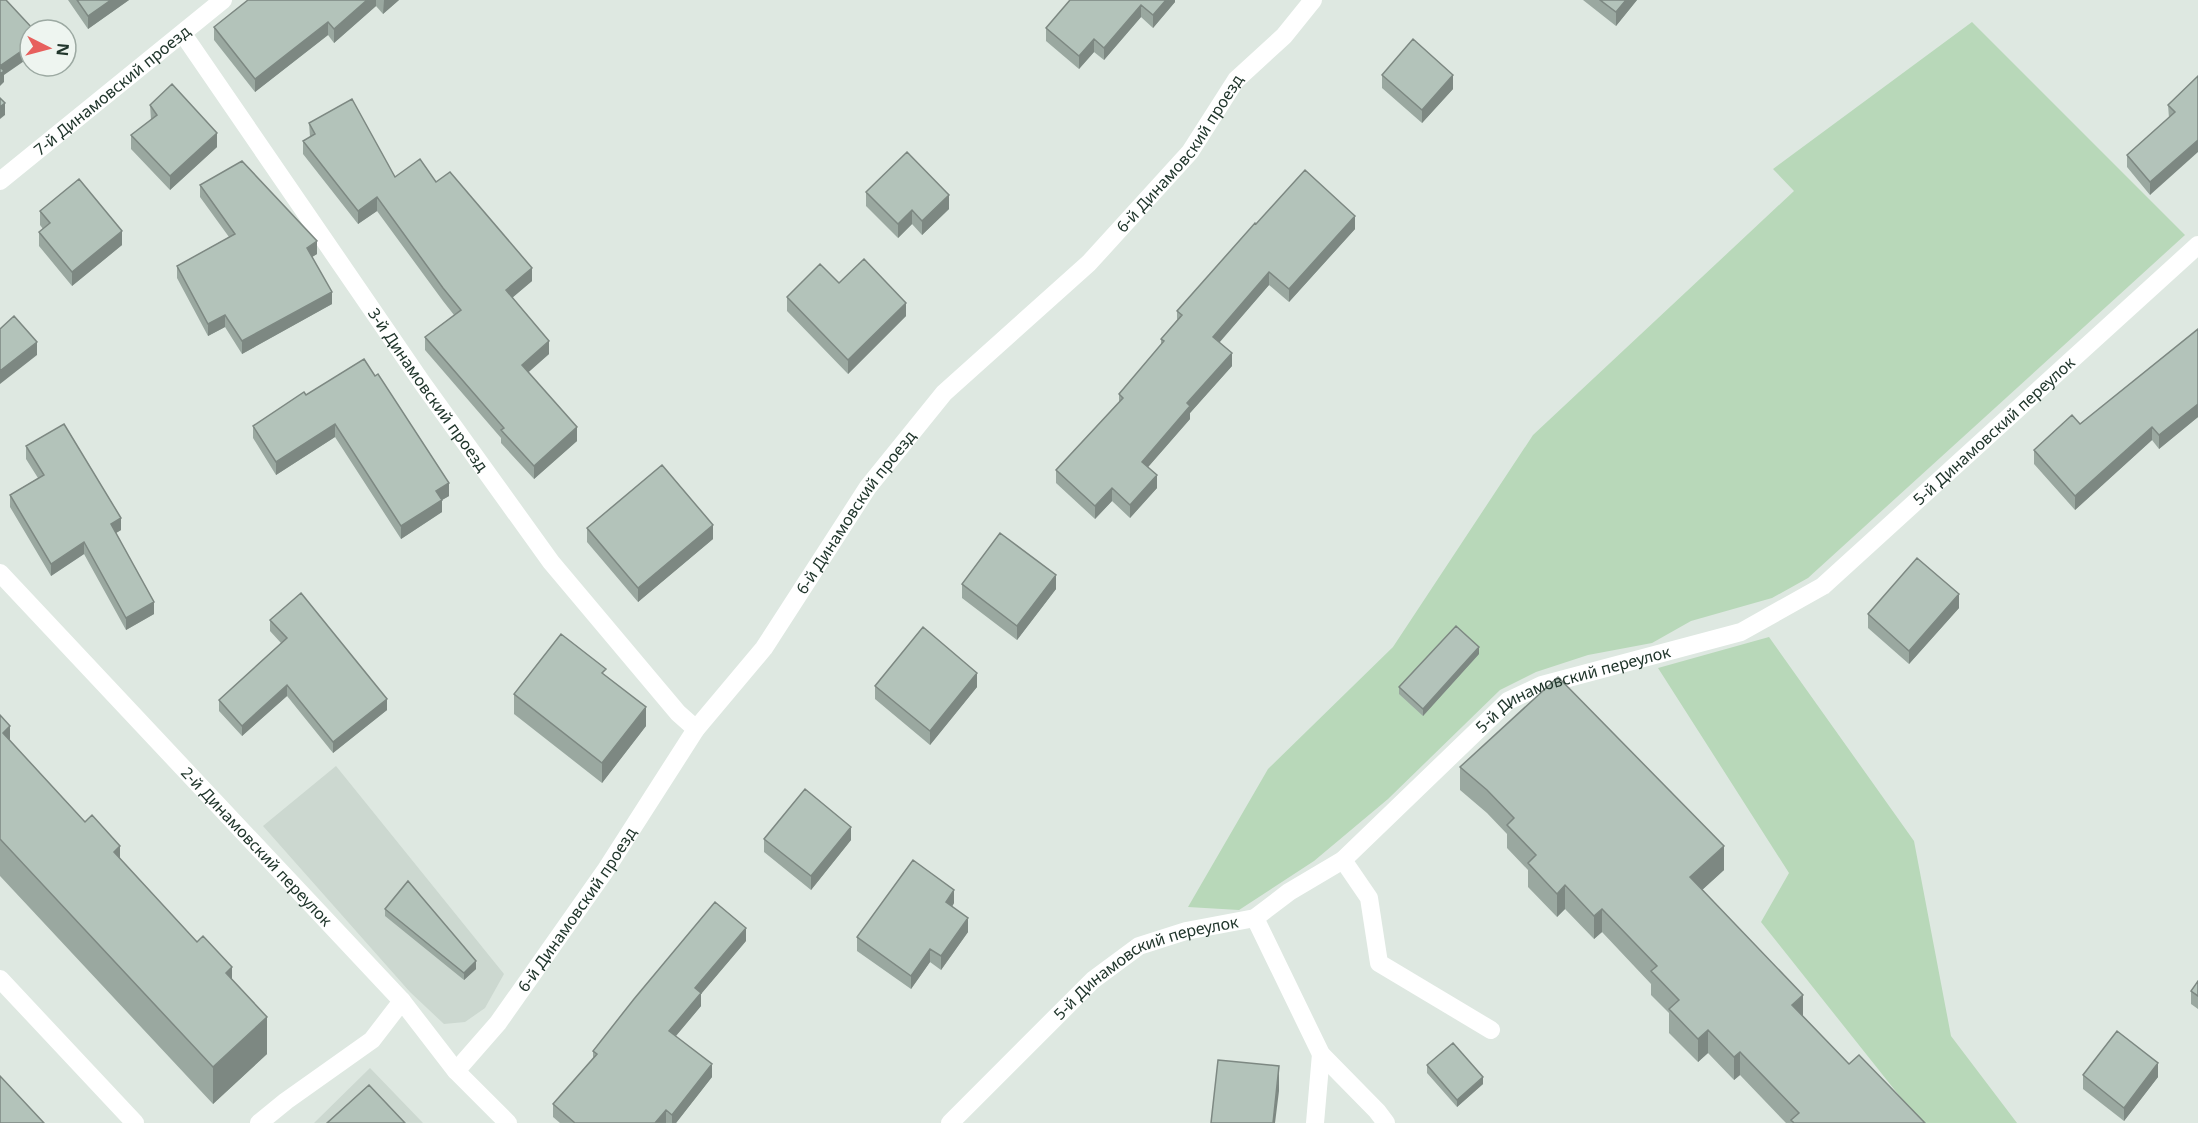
<svg xmlns="http://www.w3.org/2000/svg" width="2198" height="1123" viewBox="0 0 2198 1123" font-family="'Noto Sans',sans-serif">
  <style>
    .built { fill: #ccd8d0 }
    .green { fill: #b8d8b9 }
    .lines { fill: none; stroke-linecap: round; stroke-linejoin: round }
    .minor { stroke: #fff; stroke-width: 18 }
    .wall { fill: #9aa8a0 }
    .shaded-wall { fill: #7d8882 }
    .building { fill: #b3c3ba; stroke: #7d8882; stroke-width: 1.5 }
    .labels { text-anchor: middle; stroke-width: 5; stroke-linejoin: round; paint-order: stroke }
    .street-label { font-size: 16px; fill: #21362c; stroke: #eef5f0 }
  </style>
  <rect width="100%" height="100%" fill="#dee8e1"/>
  <path class="built" d="M336,766L504,974L485,1008L465,1022L444,1024L410,992L263,826Z
    M370,1068L423,1123H314Z"/>
  <path class="green" d="M1972,22L2185,235L1808,578L1772,598L1691,621L1652,643L1588,655L1536,672L1500,690L1388,799L1314,861L1239,910L1188,907L1268,769L1393,647L1533,435L1794,191L1773,169Z
    M1769,637L1914,841L1951,1036L2017,1123H1921L1761,922L1789,873L1658,668Z"/>
  <g class="lines">
    <g class="minor">
      <path id="s1" d="M183,34L423,384L551,562L678,713L696,729"/>
      <path id="s2" d="M0,181L223,0"/>
      <path id="s3" d="M0,573L402,1001L456,1071L508,1123"/>
      <path d="M1343,860L1369,898L1379,963L1491,1030"/>
      <path d="M1255,918L1321,1054L1377,1111L1386,1123"/>
      <path d="M0,979L135,1123"/>
      <path id="s4" d="M456,1071L498,1023L605,871L696,729L764,648L868,487L944,393L1089,263L1190,152L1236,80L1284,36L1313,0"/>
      <path d="M259,1123L286,1101L372,1040L402,1001"/>
      <path id="s5" d="M950,1123L1093,980L1139,946L1186,931L1255,918L1289,892L1343,860L1508,701L1542,685L1741,632L1823,586L2198,245"/>
      <path d="M1315,1123L1321,1054"/>
    </g>
  </g>
  <path class="wall" d="M68,0H129L88,29Z
    M248,0H399L383,14L376,6L334,43L328,35L255,92L214,40V27Z
    M1070,0H1175V2L1153,28L1141,17L1104,60L1094,52L1079,69L1046,41V28Z
    M1583,0H1637L1616,26Z
    M1382,75L1453,89L1422,123L1382,88Z
    M2198,76L2150,195L2127,167V155L2169,118L2168,105Z
    M150,105L217,147L170,190L131,149V135L151,120Z
    M309,123L395,177L436,182L532,281L512,298L549,354L528,372L577,441L534,479L501,443V438L425,350V337L454,315L443,301L377,211L358,224L303,154V141L310,137Z
    M200,185L317,254L312,257L332,304L242,354L225,327L208,336L177,278V266L229,237L200,197Z
    M866,192L949,209L922,235L912,224L898,238L866,206Z
    M40,211L122,245L72,286L39,246V232L43,229L40,225Z
    M1256,224L1355,229L1289,302L1269,285L1219,342L1232,366L1190,413V419L1148,467L1157,488L1130,518L1112,501L1095,519L1056,483V470L1119,402V394L1161,345V339L1177,320V311Z
    M839,283L906,316L848,374L787,311V297Z
    M2198,329V417L2159,449L2152,440L2075,510L2034,464V450L2080,424Z
    M306,395L449,496L442,500V512L401,539L335,437L276,475L253,438V426Z
    M26,446L121,530L116,533L154,614L126,630L84,554L51,576L10,507V495L38,478L26,459Z
    M587,528L713,539L638,602L587,542Z
    M962,584L1056,589L1017,640L962,598Z
    M1959,608L1909,664L1868,628V614Z
    M270,620L387,710L333,753L287,696L242,736L219,711V700L281,643L270,631Z
    M1479,654L1423,716L1399,694V687Z
    M875,686L977,687L930,745L875,699Z
    M514,694L646,726L602,783L514,714Z
    M0,715L10,742L232,979L267,1054L213,1104L0,876Z
    M1460,767L1724,870L1702,890L1803,1016L1849,1064L1925,1123H1786L1740,1075L1734,1080L1708,1053L1698,1062L1669,1033V1013L1651,995V984L1602,932L1594,939L1565,909L1557,917L1528,887V870L1507,848V834L1487,813L1460,790Z
    M764,839L851,840L811,890L764,852Z
    M954,903L952,907L968,932L941,970L930,962L911,989L857,951V937Z
    M385,909L476,969L464,980L385,916Z
    M746,941L701,994V1006L676,1036L712,1077L676,1123H560L553,1117V1104L593,1059V1051Z
    M2198,981V1009L2191,1004V991Z
    M1427,1065L1483,1084L1457,1107L1427,1073Z
    M2083,1075L2158,1077L2124,1121L2083,1089Z"/>
  <path class="shaded-wall" d="M111,0H129L88,29V16Z
    M367,0H376V6L334,43V29Z
    M384,0H399L383,14Z
    M1166,0H1175V2L1153,28V15Z
    M1626,0H1637L1616,26V12Z
    M1141,5V17L1104,60V48Z
    M328,22V35L255,92V79Z
    M1094,39V52L1079,69V56Z
    M30,45V57L4,75V82L0,86V66Z
    M1453,75V89L1422,123V110Z
    M5,103V115L0,119V107Z
    M217,133V147L170,190V176Z
    M2198,140V152L2150,195V182Z
    M949,195V209L922,235V221Z
    M377,197V211L358,224V211Z
    M912,210V224L898,238V224Z
    M1355,216V229L1289,302V289Z
    M122,231V245L72,286V272Z
    M317,241V254L307,260V248Z
    M532,268V281L506,303V290Z
    M1269,272V285L1213,350V337Z
    M332,292V304L242,354V341Z
    M906,303V316L848,374V360Z
    M225,315V327L208,336V324Z
    M549,341V354L522,378V365Z
    M37,342V355L0,384V371Z
    M1232,353V366L1190,413V419L1142,474V462L1187,403Z
    M2198,404V417L2159,449V435Z
    M335,424V437L276,475V462Z
    M577,427V441L534,479V466Z
    M2152,427V440L2075,510V496Z
    M1157,475V488L1130,518V505Z
    M449,483V496L442,500V512L401,539V526L436,491Z
    M1112,488V501L1095,519V506Z
    M121,518V530L111,536V524Z
    M713,525V539L638,602V588Z
    M84,542V554L51,576V564Z
    M1056,575V589L1017,640V626Z
    M1959,594V608L1909,664V651Z
    M154,602V614L126,630V618Z
    M1479,647V654L1423,716V709Z
    M977,673V687L930,745V731Z
    M287,685V696L242,736V726Z
    M387,699V710L333,753V742Z
    M646,707V726L602,783V763Z
    M10,726V763L3,733Z
    M851,827V840L811,890V876Z
    M120,846V883L114,852Z
    M1724,846V870L1690,901V877Z
    M1565,885V909L1557,917V894Z
    M954,890V903L946,916V902Z
    M1602,909V932L1594,939V916Z
    M968,918V932L941,970V956Z
    M746,928V941L701,994V1006L669,1044V1031L695,988Z
    M930,949V962L911,989V976Z
    M476,961V969L464,980V973Z
    M232,967V1004L226,973Z
    M1803,995V1018L1792,1005Z
    M267,1017V1054L213,1104V1067Z
    M1708,1030V1053L1698,1062V1039Z
    M1740,1052V1075L1734,1080V1057Z
    M2158,1063V1077L2124,1121V1108Z
    M712,1064V1077L676,1123H672V1115Z
    M1279,1066V1091L1275,1123H1273Z
    M1483,1077V1084L1457,1107V1100Z
    M666,1110V1123H655Z"/>
  <path class="building" d="M0,0H6L34,30H30V45L0,66Z
    M77,0H111L88,16Z
    M248,0H367L334,29L328,22L255,79L214,27Z
    M1070,0H1166L1153,15L1141,5L1104,48L1094,39L1079,56L1046,28Z
    M1600,0H1626L1616,12Z
    M1413,39L1453,75L1422,110L1382,75Z
    M0,67L4,71L0,74Z
    M2198,76V140L2150,182L2127,155L2175,112L2168,105Z
    M172,84L217,133L170,176L131,135L157,115L150,105Z
    M0,98L5,103L0,107Z
    M352,99L395,177L420,159L436,182L450,172L532,268L506,290L549,341L522,365L577,427L534,466L501,430L504,428L425,337L461,310L443,288L377,197L358,211L303,141L315,134L309,123Z
    M907,152L949,195L922,221L912,210L898,224L866,192Z
    M242,161L317,241L307,248L332,292L242,341L225,315L208,324L177,266L235,234L200,185Z
    M1305,170L1355,216L1289,289L1269,272L1213,337L1232,353L1187,403L1190,406L1142,462L1157,475L1130,505L1112,488L1095,506L1056,470L1123,398L1119,394L1164,341L1161,339L1182,315L1177,311L1255,223L1256,224Z
    M79,179L122,231L72,272L39,232L50,223L40,211Z
    M864,259L906,303L848,360L787,297L820,264L839,283Z
    M14,316L37,342L0,371V329Z
    M2198,329V404L2159,435L2152,427L2075,496L2034,450L2072,415L2080,424Z
    M364,359L375,376L378,374L449,483L436,491L442,500L401,526L335,424L276,462L253,426L304,392L306,395Z
    M64,424L121,518L111,524L154,602L126,618L84,542L51,564L10,495L44,475L26,446Z
    M662,465L713,525L638,588L587,528Z
    M1000,533L1056,575L1017,626L962,584Z
    M1917,558L1959,594L1909,651L1868,614Z
    M301,593L387,699L333,742L287,685L242,726L219,700L287,638L270,620Z
    M1456,626L1479,647L1423,709L1399,687Z
    M923,627L977,673L930,731L875,686Z
    M561,634L606,669L602,673L646,707L602,763L514,694Z
    M1558,677L1724,846L1690,877L1803,995L1792,1005L1849,1064L1859,1055L1925,1123H1794L1791,1120L1799,1113L1740,1052L1734,1057L1708,1030L1698,1039L1669,1009L1679,1000L1651,971L1657,966L1602,909L1594,916L1565,885L1557,894L1528,863L1536,855L1507,825L1514,818L1487,790L1460,767Z
    M0,715L10,726L3,733L85,822L92,815L120,846L114,852L197,942L203,936L232,967L226,973L267,1017L213,1067L0,839Z
    M805,789L851,827L811,876L764,839Z
    M913,860L954,890L946,902L968,918L941,956L930,949L911,976L857,937Z
    M408,881L476,961L464,973L385,909Z
    M715,902L746,928L695,988L701,993L669,1031L712,1064L672,1115L666,1110L655,1123H575L553,1104L597,1054L593,1051L634,999Z
    M2198,981V996L2191,991Z
    M2117,1031L2158,1063L2124,1108L2083,1075Z
    M1453,1043L1483,1077L1457,1100L1427,1065Z
    M1218,1060L1279,1066L1273,1123H1211Z
    M0,1076L44,1123H0Z
    M369,1085L405,1123H327Z"/>
  <g class="labels">
    <g class="street-label">
      <text dy="6" stroke="none"><textPath href="#s2" startOffset="144">7-й Динамовский проезд</textPath></text>
      <text dy="6" stroke="none"><textPath href="#s4" startOffset="1174">6-й Динамовский проезд</textPath></text>
      <text dy="6" stroke="none"><textPath href="#s1" startOffset="432">3-й Динамовский проезд</textPath></text>
      <text dy="6" stroke="none"><textPath href="#s5" startOffset="1282">5-й Динамовский переулок</textPath></text>
      <text dy="6" stroke="none"><textPath href="#s4" startOffset="688">6-й Динамовский проезд</textPath></text>
      <text dy="6" stroke="none"><textPath href="#s5" startOffset="778">5-й Динамовский переулок</textPath></text>
      <text dy="6" stroke="none"><textPath href="#s3" startOffset="375">2-й Динамовский переулок</textPath></text>
      <text dy="6" stroke="none"><textPath href="#s4" startOffset="202">6-й Динамовский проезд</textPath></text>
      <text dy="6" stroke="none"><textPath href="#s5" startOffset="256">5-й Динамовский переулок</textPath></text>
    </g>
  </g>
  <g transform="translate(48 48) rotate(96)"><circle r="28" fill="#eef5f0" stroke="#9ca9a2" stroke-width="1.5"/>
  <path d="M0-4.5L10 22L0 15L-10 22Z" fill="#e7605d"/>
  <text y="-9" font-size="16" font-weight="bold" text-anchor="middle" fill="#21362c">N</text>
  </g>
</svg>
